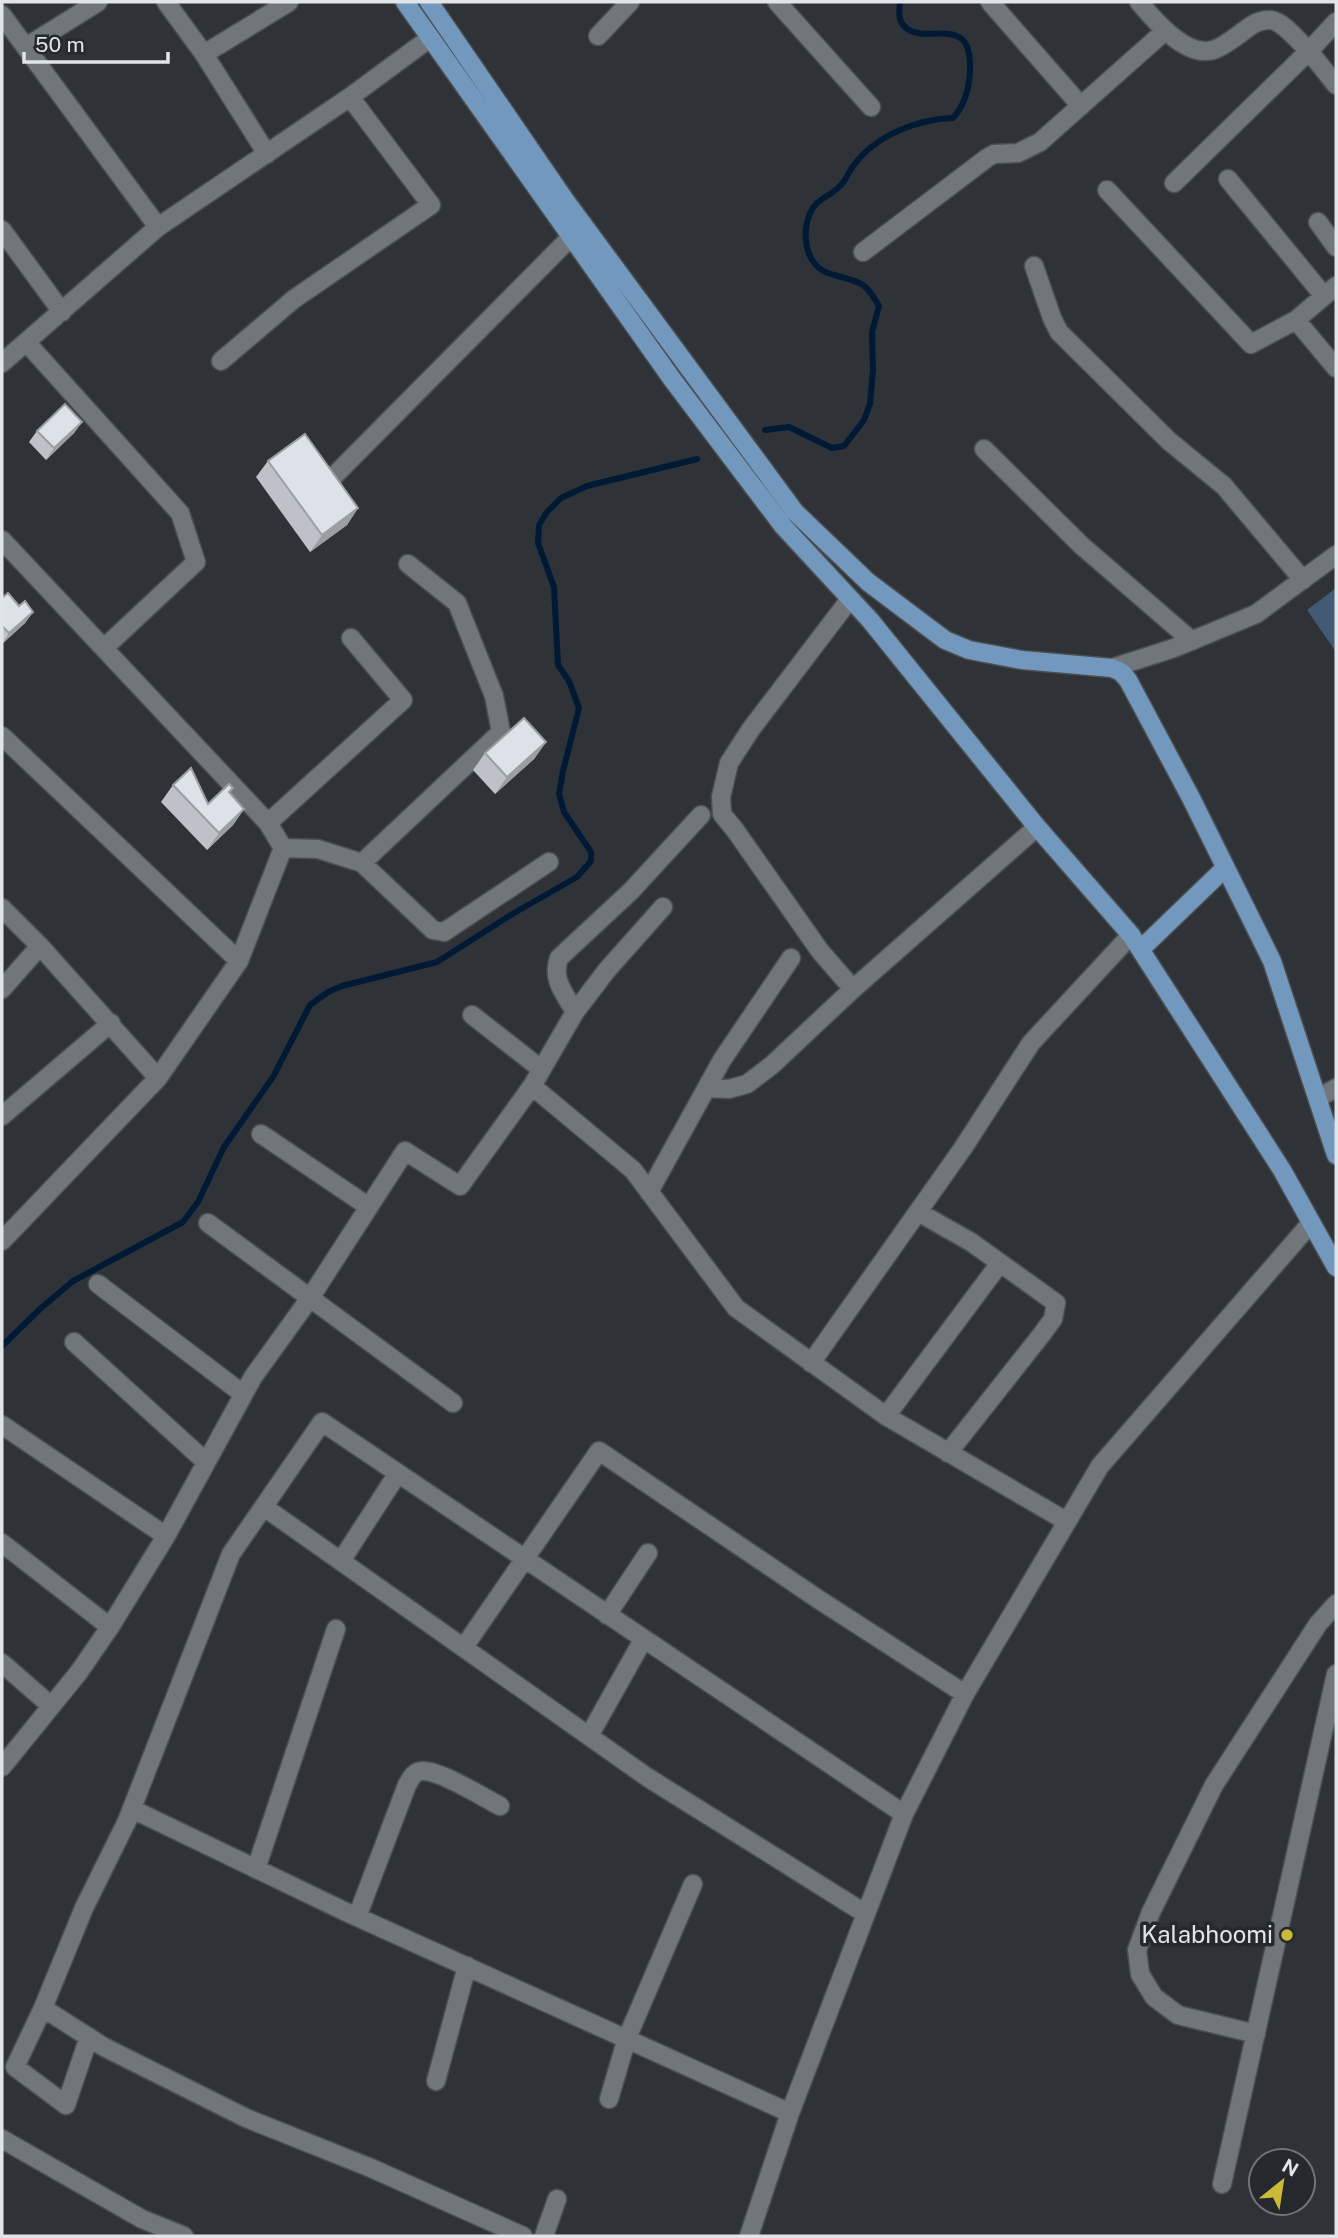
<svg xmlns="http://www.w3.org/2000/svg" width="1338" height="2238" viewBox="0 0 1338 2238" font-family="'Public Sans',sans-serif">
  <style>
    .green { fill: #425a74 }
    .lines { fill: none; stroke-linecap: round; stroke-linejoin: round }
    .stream { stroke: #001a36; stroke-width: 6 }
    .minor-casing { stroke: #4c4f52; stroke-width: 21 }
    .major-casing { stroke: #4c4f52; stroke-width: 21 }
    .minor { stroke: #71767a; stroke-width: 18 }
    .major { stroke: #7398be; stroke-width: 18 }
    .wall { fill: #bec2c8 }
    .shaded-wall { fill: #9b9ea2 }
    .building { fill: #dde2e8; stroke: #9b9ea2; stroke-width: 2 }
    .poi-dot { fill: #cbb939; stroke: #25282c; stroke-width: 2.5 }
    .labels { text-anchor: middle; stroke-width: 7; stroke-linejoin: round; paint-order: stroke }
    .poi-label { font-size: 24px; fill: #e2e5e7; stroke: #25282c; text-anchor: end }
  </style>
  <rect width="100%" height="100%" fill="#2f3237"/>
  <path class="green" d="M1336,588V652L1307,610Z"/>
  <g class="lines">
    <path class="stream" d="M765,430L789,427L832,448L844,446L864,420L870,404L873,370L872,332L879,306C875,299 870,290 863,285C842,272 821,281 809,254C803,238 805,215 817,203C824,197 833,193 839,187C846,181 848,172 854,165C876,135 918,119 953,118C965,105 969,89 970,72C973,10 927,47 905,27C898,21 899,11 900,2
      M2,1346L40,1309L73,1281L183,1222L198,1202L224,1147L273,1077L310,1005L328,992L342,986L437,962L514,913L577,877L591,861V852L564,812L559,794L563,771L579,708L569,681L558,665L554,587L538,543L539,525L547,512L561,498L587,486L697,459"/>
    <g class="minor-casing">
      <path id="minor" d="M166,2L204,54L267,154
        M777,2L871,107
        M990,2L1081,106
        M1139,2C1154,20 1186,58 1213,50C1223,47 1233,39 1241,33C1250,26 1259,19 1271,20C1284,22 1299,42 1309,51L1174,183
        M2,15L158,227
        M1336,22L1309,51L1336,85
        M598,36L630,2
        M26,47L98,2
        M204,54L289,2
        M1228,179L1324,296
        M1107,190L1251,344L1296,320L1336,368
        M1318,222L1336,247
        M2,230L62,312
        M863,252L987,158L994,154L1018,153L1040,142L1165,31
        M1034,266L1052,318L1059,332L1169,441L1224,486L1303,580
        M1296,320L1336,286
        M27,343L180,513L196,562L104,648
        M221,361L294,299L431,205L350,97
        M2,363L158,227L350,97L430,38
        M984,449L1081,545L1192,641
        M328,482L571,237
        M2,540L268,823L283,848L239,961L158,1078L2,1241
        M850,599L751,729L729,763L721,797L722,814L735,830L820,951L853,989L1037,827
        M1112,668L1174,648L1256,614L1336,555
        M2,736L239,961
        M268,823L403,700L351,638
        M283,848L318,849L362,863L433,930L444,932L549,862
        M362,863L501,732L494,696L457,603L408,564
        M2,908L40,946
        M2,989L40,946L158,1078
        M575,1012C565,994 551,979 559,958L631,891L701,815
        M472,1015L541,1069
        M532,1086L575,1012L607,970L663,907
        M707,1088L729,1089L747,1084L772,1065L853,989
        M1318,1098L1336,1088
        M2,1116L111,1023
        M261,1134L369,1207
        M649,1192L722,1060L791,958
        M918,1212L971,1242L1056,1303L1053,1319L1042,1334L948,1453
        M208,1223L453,1403
        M98,1284L243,1394
        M74,1342L206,1462
        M811,1363L963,1148L1031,1043L1131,935
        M886,1416L1000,1263
        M2,1425L166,1536L253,1377L310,1298L405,1151L460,1186L532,1086L633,1170L736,1308L886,1416L1066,1521
        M264,1507L647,1777L866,1914
        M2,1543L110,1627
        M341,1561L398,1473
        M607,1615L648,1553
        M464,1647L599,1451L818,1599L965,1694
        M2,1663L50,1705
        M589,1736L643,1640
        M2,1767L79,1672L110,1627L166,1536
        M132,1809L344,1911L790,2113
        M256,1869L336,1629
        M357,1917L407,1785C411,1778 414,1771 423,1771C439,1770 483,1797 500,1806
        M43,2008L104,2047L246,2118L371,2168L523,2236
        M1256,2034L1178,2015L1154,1997L1140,1974L1137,1950L1151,1912L1214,1785L1318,1624L1336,1604
        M89,2037L66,2105L15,2067L43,2008L84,1908L127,1821L231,1554L322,1422L904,1814
        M436,2081L467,1966
        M609,2099L627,2038L693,1884
        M2,2139L142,2219L184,2236
        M1222,2184L1336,1674
        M544,2236L557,2199
        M749,2236L790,2113L904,1814L965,1694L1100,1466L1311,1223"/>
    </g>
    <g class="major-casing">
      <path id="major" d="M405,2L672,379L783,526L870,620L1037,827L1131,935L1282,1170L1336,1267
        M429,2L565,200L795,512L868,582L945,640L969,650L1022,660L1112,668L1121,672L1128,680L1191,798L1272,961L1336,1155
        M1141,949L1225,868"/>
    </g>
    <use href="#minor" class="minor"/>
    <use href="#major" class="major"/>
  </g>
  <path class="wall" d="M82,422L74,433L46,460L29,442L37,431Z
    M268,461L358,508L347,525L310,552L256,477Z
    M2,598L33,612L25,623L2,644Z
    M546,742L534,759L495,794L473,770L485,753Z
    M173,785L208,804L233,788L230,793L244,809L233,825L207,850L161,802Z"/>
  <path class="shaded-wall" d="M82,422L74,433L46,460L54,448Z
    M358,508L347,525L310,552L322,535Z
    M33,612L25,623L2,644L9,633Z
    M546,742L534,759L495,794L507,777Z
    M244,809L233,825L207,850L219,833Z"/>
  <path class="building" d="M65,404L82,422L54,448L37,431Z
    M305,434L358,508L322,535L268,461Z
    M8,593L19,606L25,601L33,612L9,633L2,626V598Z
    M524,718L546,742L507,777L485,753Z
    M191,768L208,804L229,784L233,788L229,792L244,809L219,833L173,785Z"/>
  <circle class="poi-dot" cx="1287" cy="1935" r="7"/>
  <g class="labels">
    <g class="poi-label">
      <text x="1273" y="1943">Kalabhoomi</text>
    </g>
  </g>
  <rect width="1338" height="2238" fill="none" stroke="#e2e5e7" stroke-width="7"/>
  <g transform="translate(1282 2182) rotate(30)"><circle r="33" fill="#25282c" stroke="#717477" stroke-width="2"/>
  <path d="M0-5L12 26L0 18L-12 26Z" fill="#cbb939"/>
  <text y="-10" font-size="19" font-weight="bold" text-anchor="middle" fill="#e2e5e7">N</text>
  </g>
  <path d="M24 52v10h144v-10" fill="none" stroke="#e2e5e7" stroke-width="3.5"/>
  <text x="35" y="52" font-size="21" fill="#e2e5e7" stroke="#25282c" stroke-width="5" paint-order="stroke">50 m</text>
</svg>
